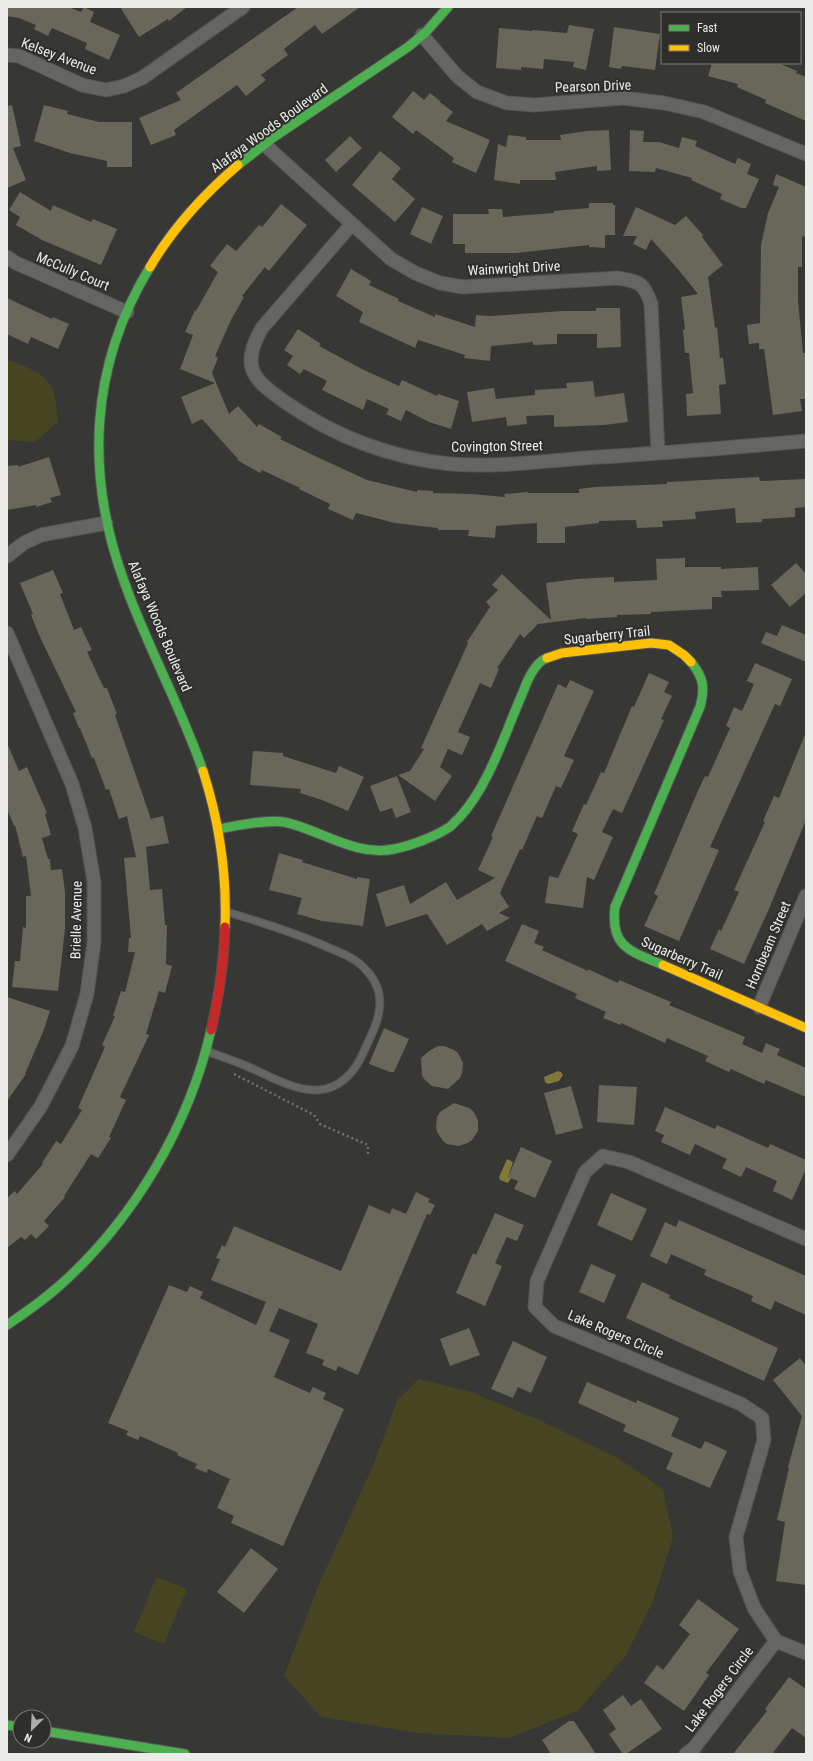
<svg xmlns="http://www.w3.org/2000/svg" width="813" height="1761" viewBox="0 0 813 1761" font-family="'Roboto Condensed',sans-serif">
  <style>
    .green { fill: #474422 }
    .water { fill: #807939 }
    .building { fill: #696759 }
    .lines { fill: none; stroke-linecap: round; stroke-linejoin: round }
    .lane-casing { stroke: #545452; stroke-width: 9 }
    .street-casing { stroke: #545452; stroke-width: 15 }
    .fast-casing { stroke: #545452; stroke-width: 11 }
    .slow-casing { stroke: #545452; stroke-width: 11 }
    .jam-casing { stroke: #545452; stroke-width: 11 }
    .path { stroke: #71716f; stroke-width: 2.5; stroke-dasharray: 2 3; stroke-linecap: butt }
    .lane { stroke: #656563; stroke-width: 7 }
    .street { stroke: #656563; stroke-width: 13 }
    .fast { stroke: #4caf50; stroke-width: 9 }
    .slow { stroke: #ffc107; stroke-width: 9 }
    .jam { stroke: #c62828; stroke-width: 9 }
    .labels { text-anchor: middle; stroke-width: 4; stroke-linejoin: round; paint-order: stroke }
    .street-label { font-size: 14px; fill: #ebebe9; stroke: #2e2e2a }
  </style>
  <rect width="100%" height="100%" fill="#373735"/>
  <path class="green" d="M7,360C25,366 48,373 54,393C56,402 57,413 58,422L35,442L7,440Z
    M419,1379L471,1392L537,1419L618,1458L663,1489L673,1537L653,1601L626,1655L579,1710L510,1738L417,1733L321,1717L284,1676L319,1584L372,1468L398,1399Z
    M156,1577L187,1589L164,1644L134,1632Z"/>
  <path class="water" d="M558,1071L561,1072L563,1075L559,1081L548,1084L545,1082L544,1077Z
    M507,1159L513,1162L508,1177L511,1178L508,1183L500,1180L499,1177Z"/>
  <path class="building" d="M7,7H69L81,12L84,7L94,12L90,22L120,35L109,60L85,49L87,43L52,28L48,36L34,29L36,25L19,18L7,16Z
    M120,7H187L169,21L168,19L139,37Z
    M298,7H360L322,34L315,25L284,49L288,55L261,75L266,80L246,96L237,85L174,130L176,135L151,145L139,118L181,100L176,93Z
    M569,25L594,29L586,70L573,67L574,62L544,59L543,69L521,67V70L496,68L499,28L532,31L533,30L567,33Z
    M614,27L660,34L655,70L622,66L621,69L609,67Z
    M712,63H778L797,71L796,73L806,77V121L765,103L766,100L737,87L738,84L708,76Z
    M413,91L424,100L430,93L440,101V102L453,112L446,121L490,140L476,173L452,162L454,158L416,130L413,134L392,117Z
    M12,105L21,146L13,148L26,180L7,188V106Z
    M44,105L68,111L67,114L99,122H132V167H107V161L70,153L34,141Z
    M609,130L611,170L597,171V166L555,172L556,180H520V184L494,180L498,144L506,147L508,135L526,137V140H561L560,135L587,131Z
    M630,130L644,131L643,142H659L679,148L682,137L697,141L695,146L735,164L738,158L751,164L747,174L759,179L746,208H741L720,199L722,194L691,180L692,178L656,168L655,172L629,171Z
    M350,136L362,148L336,172L325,160Z
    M380,151L401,168L392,179L415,199L395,222L352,185Z
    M776,174L806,187V237L802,236V267H798V301L803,353H806V399H800L802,411L773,415L764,349H759V343L749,344L747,325L760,323L761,245L768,213L779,187L773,185Z
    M20,192L51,211L53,205L91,222L93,219L117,229L101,265L42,240L16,225L20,217L9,210Z
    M589,203H613V205H615V235H605V248L589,247V245L516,253H465V244H453V214H489L488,209H502L503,217L554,213V211L589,208Z
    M281,204L307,225L269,271L265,267L242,296L244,297L231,320L215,356L218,358L212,373L229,414L238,406L257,427L259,424L282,437L280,439L315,456L367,480L417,492V490L433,491V493L472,494L505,497L504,494L528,492V493H579V489L595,487L667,484V482L759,477L760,481L806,479V507L795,508V517L762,519V522L736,523L735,508L695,512L696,519L662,521L663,527L637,528L636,520L599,521V523L565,527V543H537V523L496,526L495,538L468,536L469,530H438V528L395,523L356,513L353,520L328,509L330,504L299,489L300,488L262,470L260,473L237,460L238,459L202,419L192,424L181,397L215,383L180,369L193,335L185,332L195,310L196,311L218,272L210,266L227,244L236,251L259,225L262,227Z
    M422,207L443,216L431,244L410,234Z
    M636,207L675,225L686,216L703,235L702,237L723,265L708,277L715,328L717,327L720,358H723L726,384L719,385L721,414L687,416L686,394L693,393L689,353H685L683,330L685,329L681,297L698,294L677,268L651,239L646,250L633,244L637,236H623Z
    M351,269L371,281L369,285L399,299L398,301L435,317V314L475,327L476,315L490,316L563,311H596V308H620L621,347L597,348V334H557V344L533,345V342L491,346L490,361L464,358L465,355L418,340L415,348L359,322L363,312L336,296Z
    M7,298L52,319L53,317L69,324L58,349L31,337L28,344L7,334Z
    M298,329L321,344L319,346L362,369L399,386L402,380L437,396L438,394L459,401L451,429L429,422L406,410L401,421L386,414L389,409L367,399L363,410L322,390L327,381L304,369L300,374L287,365L293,356L284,350Z
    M593,381L595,397L624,393L628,422L604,425L554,427V415L526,416L527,424L507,426L506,417L472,422L467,392L494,388L496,399L535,395V390L567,388L566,383Z
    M49,457L61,495L50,498L52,502L36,507V505L7,510V466L18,465V467Z
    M685,558V567H721V569L758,567L759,590L721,591L722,597H712V609L651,612V614L617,615V617L586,619V618L538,624L524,638L520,634L497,668L499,669L491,688L480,683L458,732L470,737L462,755L448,749L440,767L452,776L435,801L398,775L410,771L424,749L421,748L468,643L467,642L490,607L486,602L498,590L492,585L502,574L551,620L546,583L576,579L614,577V582L657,580L656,559Z
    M796,563L806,574V593L790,607L771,585Z
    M53,570L63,593L60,594L74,630L81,627L92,650L87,652L104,688H107L117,714L115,715L151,819L163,816L169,843L146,847L150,890L162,889L165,925H167L166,964L172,966L165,993L159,991L146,1034L149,1035L120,1097L126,1100L109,1137L111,1138L98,1158L91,1154L64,1196L65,1197L44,1221L49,1226L36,1239L31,1234L25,1240L21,1237L7,1248V1198L15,1191L17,1194L43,1164L42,1163L56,1141L61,1144L82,1110L78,1108L105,1047L102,1045L115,1016H113L121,991L125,992L135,952H128L129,938H131L124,858L136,857L127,816L119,819L109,789L106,790L94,758H92L80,728H79L73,713L76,712L40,637L31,615L33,614L20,583Z
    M782,625L806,635V662L761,643L766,632L777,636Z
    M755,663L792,679L780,706L775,704L710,847L719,850L679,941L644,926L658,896L654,894L697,793L705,776L708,777L730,728L726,726L734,707L742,711L754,684L747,681Z
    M649,673L669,682L664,692L672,696L661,719L664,720L622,813L613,809L602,832L613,837L594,880L587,877L583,908L545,903L549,876L558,878L578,834L572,831L584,804L586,805L601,772L604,773L632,706L634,707Z
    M570,680L594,691L564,756L574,760L561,788L556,786L542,818L537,816L522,850L520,849L500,893L509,907L499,913L510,918L487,931L482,924L447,945L427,914L386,927L376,894L404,885L410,904L446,882L457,900L495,878L478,870L493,837L491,836L558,684L566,688Z
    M806,732V820L768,911L744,964L710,949L719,929L721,931L739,892L734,890L765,822L763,821L774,796L779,798Z
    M7,743L19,771L27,767L47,813L45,814L51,835L42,838L48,859H50L51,870L62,869L65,892V929L58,991L12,987L15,961H20L23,927L26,928V896H31L26,856L23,857L15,825L14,826L7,809Z
    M253,751L283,753V756L336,773L339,766L364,777L348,811L322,800L300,793L301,789L250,785Z
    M397,776L411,812L396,818L392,808L380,812L370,786Z
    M279,853L303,860L302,862L357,879V877L370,879L363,926L322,921L297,914L302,898L269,890Z
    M522,924L539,931L534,943L544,947L542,950L588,971V969L618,983L619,980L671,1002L669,1005L745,1037L742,1044L762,1053L766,1043L780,1049L777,1055L806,1068V1097L766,1080L764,1084L731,1069L729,1072L705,1061L708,1056L667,1038L665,1043L621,1023V1025L603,1018L606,1012L575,998L577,994L505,961Z
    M7,997L50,1011L43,1032L25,1074H26L7,1101Z
    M384,1028L409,1039L394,1072H390L369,1064Z
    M438,1046H444L454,1050L458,1053L463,1063L462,1073L460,1078L448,1089L432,1086L424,1079L422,1075L421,1058L429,1051Z
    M599,1085L637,1087L634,1125L597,1122Z
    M571,1086L583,1128L556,1135L544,1093Z
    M454,1103L469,1108L473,1111L478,1120V1131L472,1140L468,1143L458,1146L447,1144L443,1141L437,1132L436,1127L437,1117L440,1112Z
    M665,1107L715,1129L717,1125L768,1148L770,1144L806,1160V1169L792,1200L773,1191L777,1181L746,1167L741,1177L722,1168L727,1159L695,1144L690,1155L661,1142L664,1135L655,1131Z
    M521,1147L552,1161L535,1198L514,1189L518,1181L508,1177Z
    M416,1192L430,1199L428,1202L435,1205L430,1215L427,1214L358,1375L338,1366L336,1371L322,1365L324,1360L306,1353L318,1324L279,1308L269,1331L290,1340L274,1377L310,1393L313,1387L326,1393L323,1399L344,1409L283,1546L231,1523L234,1516L217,1508L230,1479L208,1469L207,1473L195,1468L197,1464L177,1455L178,1453L140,1436L138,1440L126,1435L128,1431L108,1423L169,1285L187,1292L190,1286L203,1292L200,1298L256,1325L266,1302L211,1280L220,1259L216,1258L222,1245L225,1247L234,1226L341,1271L369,1205L390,1214L392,1208L406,1214Z
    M611,1193L647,1209L632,1241L597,1225Z
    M495,1213L524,1225L517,1241L507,1237L495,1263L502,1266L485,1306L456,1293L473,1253L476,1255Z
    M679,1220L806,1276V1315L775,1301L771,1310L751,1301L753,1296L704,1275L706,1270L671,1254L667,1264L650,1256L665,1222L676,1227Z
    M591,1264L616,1275L604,1303L579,1292Z
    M642,1282L670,1295L669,1298L778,1348L764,1381L626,1318Z
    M469,1328L480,1355L450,1366L440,1339Z
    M513,1341L547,1357L531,1393L518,1387L513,1398L491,1389Z
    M800,1358L806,1366V1585L776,1581L785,1522L777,1520L789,1468L788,1467L802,1416L773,1380Z
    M587,1382L636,1403L637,1400L679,1418L671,1436L701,1449L705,1441L727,1451L710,1488L666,1469L673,1453L623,1431L626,1425L578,1403Z
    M251,1548L278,1569L244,1613L217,1592Z
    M698,1599L739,1629L706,1673L709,1675L684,1711L644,1683L657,1665L663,1670L690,1634L679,1625Z
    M789,1677L806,1689V1738L792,1728L772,1754H733L767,1711L765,1709Z
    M623,1695L631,1706L641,1699L662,1729L626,1754H623L609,1734L616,1729L603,1710Z
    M569,1721H574L596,1754H551L542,1740Z"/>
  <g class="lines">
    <g class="lane-casing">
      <path id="lane" d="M207,1051C219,1056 232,1060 244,1065C267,1074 292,1091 318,1090C340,1089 356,1071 364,1051C372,1033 383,1015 379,994C378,986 372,976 366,970C356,958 339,952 325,946C293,932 261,922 227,912"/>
    </g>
    <g class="street-casing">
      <path id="street" d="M422,35L457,76L477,92L507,103L534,105L623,98L664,103L704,112L806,154
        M7,55L19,56L82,85L106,90L124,86L142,78L243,7
        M265,145L391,259L415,273L440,283L463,287L618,278C639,282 644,282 651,304L658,453
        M351,225L262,328C240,366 252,379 285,402C334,436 391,458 451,464C499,468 551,460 599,457C668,453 737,447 806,441
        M7,257L16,263L127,312
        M7,556L24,543L41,535L106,523
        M7,633L72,784L85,828L94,882V942L87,994L72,1046L41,1106L7,1155
        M759,1007L806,896
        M806,1239L629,1162L603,1156L585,1172L537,1281L535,1307L554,1326L741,1404L762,1418L764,1440L736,1537L740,1571L754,1608L776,1641L806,1653
        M686,1754L694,1748L776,1641"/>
    </g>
    <g class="fast-casing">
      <path id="fast" d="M238,165L274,137L408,47L425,33L448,7
        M150,267C89,367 85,476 125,584C148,648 181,707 203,771
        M218,829C237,826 266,819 284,822C321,830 355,857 394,849C410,846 434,837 448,828C452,826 455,821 459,818C489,786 505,733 523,692C527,681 535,662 547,658
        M663,965C631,951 610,948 615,907L700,707C705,688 704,678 691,662
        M7,1325C25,1313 42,1301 58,1287C133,1221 189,1126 211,1030
        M7,1725L20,1727
        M44,1731L185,1754"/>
    </g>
    <g class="slow-casing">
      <path id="slow" d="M150,267C173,228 203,195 238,165
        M547,658L562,653L651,643L669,645L684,655L691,662
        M203,771C219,821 227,874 225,927
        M663,965L806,1028"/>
    </g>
    <g class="jam-casing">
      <path id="jam" d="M211,1030C219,996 224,962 225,927"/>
    </g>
    <path class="path" d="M234,1074L314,1115L320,1124L368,1145V1156"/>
    <use href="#lane" class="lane"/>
    <use href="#street" class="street"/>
    <use href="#fast" class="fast"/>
    <use href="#slow" class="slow"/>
    <use href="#jam" class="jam"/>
  </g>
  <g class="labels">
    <g class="street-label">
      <text transform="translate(59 56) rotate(21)" y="5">Kelsey Avenue</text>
      <text transform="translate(593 86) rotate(-2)" y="5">Pearson Drive</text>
      <text transform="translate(269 128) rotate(-36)" y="5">Alafaya Woods Boulevard</text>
      <text transform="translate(514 268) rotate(-3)" y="5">Wainwright Drive</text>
      <text transform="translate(73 271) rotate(23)" y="5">McCully Court</text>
      <text transform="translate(497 446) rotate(-1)" y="5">Covington Street</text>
      <text transform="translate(160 626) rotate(67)" y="5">Alafaya Woods Boulevard</text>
      <text transform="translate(607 635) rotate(-6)" y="5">Sugarberry Trail</text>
      <text transform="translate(76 920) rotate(-89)" y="5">Brielle Avenue</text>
      <text transform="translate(768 945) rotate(-67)" y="5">Hornbeam Street</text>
      <text transform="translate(682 958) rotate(24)" y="5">Sugarberry Trail</text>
      <text transform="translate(616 1334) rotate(23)" y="5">Lake Rogers Circle</text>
      <text transform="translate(719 1689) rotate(-53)" y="5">Lake Rogers Circle</text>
    </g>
  </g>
  <rect width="813" height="1761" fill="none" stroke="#ebebe9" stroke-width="16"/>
  <rect x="661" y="12" width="140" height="52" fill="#2e2e2a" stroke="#7a7a76"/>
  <rect x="669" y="25" width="20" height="6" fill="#4caf50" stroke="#7a7a76"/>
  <text x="697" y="32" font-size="12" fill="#ebebe9">Fast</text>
  <rect x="669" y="45" width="20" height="6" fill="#ffc107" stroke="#7a7a76"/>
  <text x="697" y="52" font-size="12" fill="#ebebe9">Slow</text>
  <g transform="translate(32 1729) rotate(204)"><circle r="19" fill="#2e2e2a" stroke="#7a7a76"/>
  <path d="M0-3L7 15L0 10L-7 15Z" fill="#acacaa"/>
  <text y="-6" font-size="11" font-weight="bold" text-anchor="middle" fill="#ebebe9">N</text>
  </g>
</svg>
